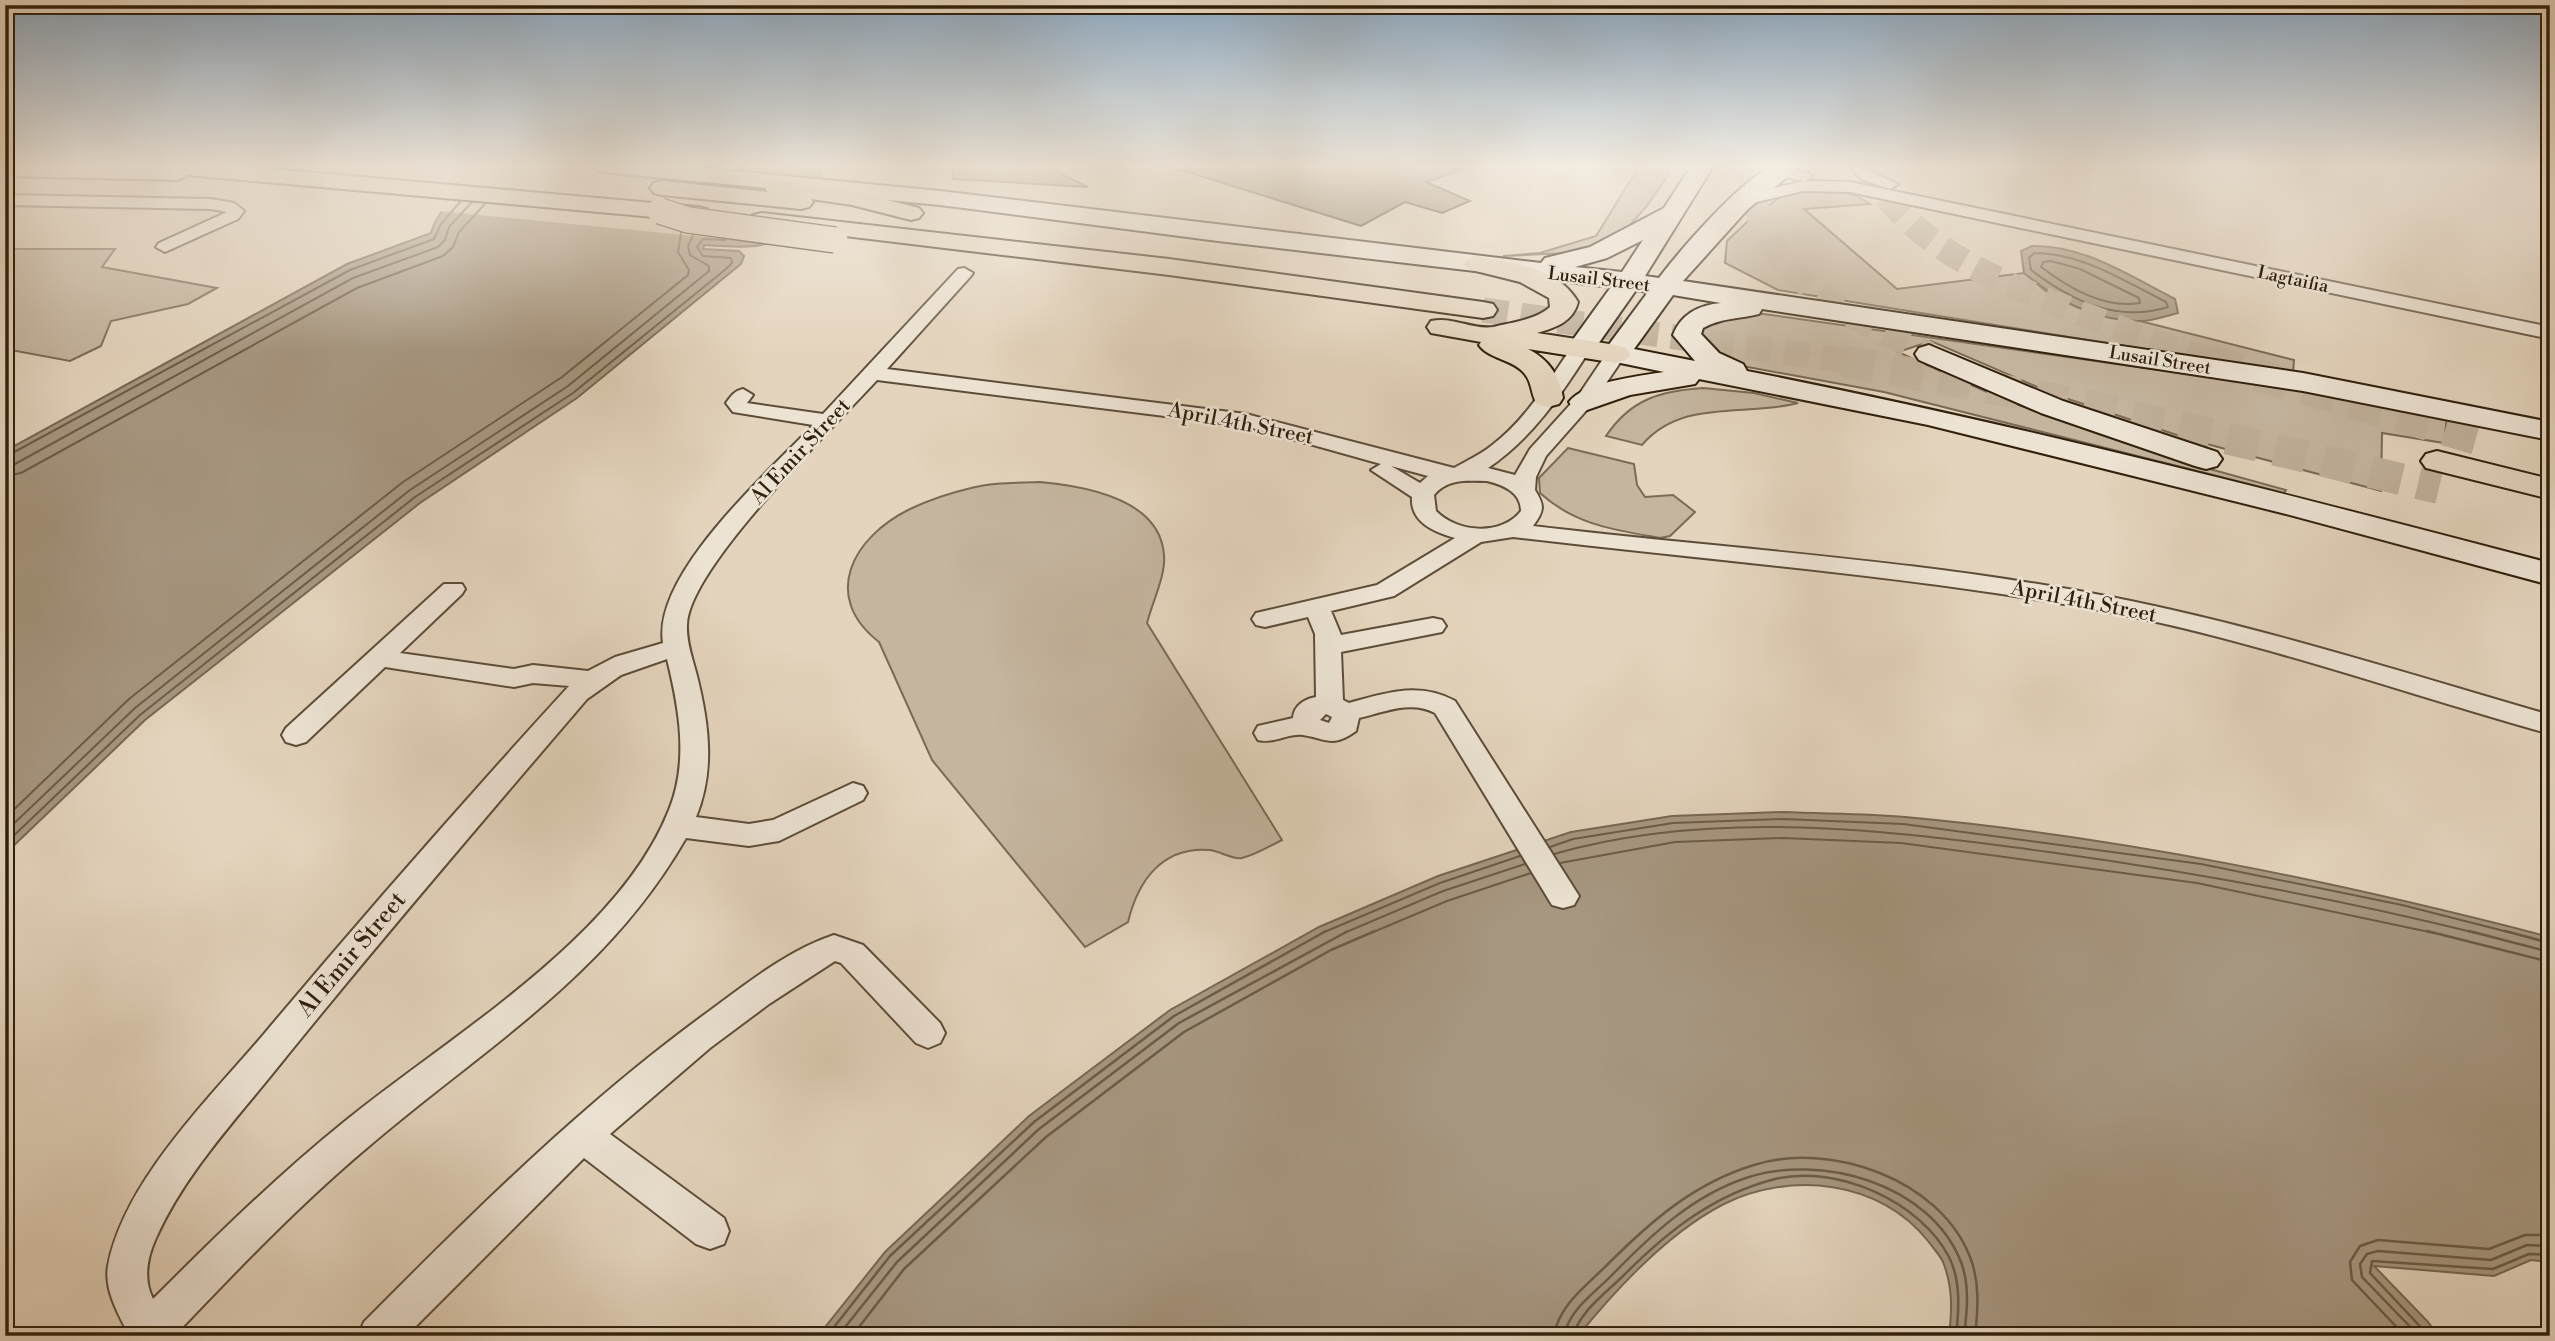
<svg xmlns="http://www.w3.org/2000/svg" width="2555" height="1341" viewBox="0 0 2555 1341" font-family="'Libre Bodoni',serif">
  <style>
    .green { fill: #c5b59f; stroke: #7a6a56; stroke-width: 2 }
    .water { fill: #a79781; stroke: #776752; stroke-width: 2 }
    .pier { fill: #e4d4bd }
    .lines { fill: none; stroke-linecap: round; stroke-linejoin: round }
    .shore-far1 { stroke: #6c5c46; stroke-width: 2 }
    .shore { stroke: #6c5c46; stroke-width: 2.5 }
    .building { fill: #8e7e68; stroke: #30200c; stroke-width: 2 }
    .secondary-tunnel-far1 { stroke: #c0b09a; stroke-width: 25; stroke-dasharray: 25 13; stroke-linecap: butt }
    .secondary-tunnel { stroke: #c0b09a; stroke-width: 32; stroke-dasharray: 32 17; stroke-linecap: butt }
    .highway-tunnel-far1 { stroke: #c0b09a; stroke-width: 25; stroke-dasharray: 25 13; stroke-linecap: butt }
    .highway-tunnel { stroke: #c0b09a; stroke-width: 32; stroke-dasharray: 32 17; stroke-linecap: butt }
    .street-casing { stroke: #5d4d38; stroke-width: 4 }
    .secondary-casing { stroke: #30200c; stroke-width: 4 }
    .highway-casing { stroke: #30200c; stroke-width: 4 }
    .street { fill: #ede3d4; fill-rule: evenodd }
    .secondary { fill: #ede3d4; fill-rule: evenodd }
    .highway { fill: #e4d4bd; fill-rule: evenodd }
    .highway-bridge-casing { stroke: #30200c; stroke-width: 28; stroke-linecap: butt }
    .highway-bridge { stroke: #e4d4bd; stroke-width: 25 }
    .labels { text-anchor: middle; stroke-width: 5; stroke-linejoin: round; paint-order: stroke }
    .far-street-label { font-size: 18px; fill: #30200c; stroke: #ede3d4 }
    .street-label { font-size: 21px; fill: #30200c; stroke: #ede3d4 }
    .near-street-label { font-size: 24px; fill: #30200c; stroke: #ede3d4 }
  </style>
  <rect width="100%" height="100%" fill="#e4d4bd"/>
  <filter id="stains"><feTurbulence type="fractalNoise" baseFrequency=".00286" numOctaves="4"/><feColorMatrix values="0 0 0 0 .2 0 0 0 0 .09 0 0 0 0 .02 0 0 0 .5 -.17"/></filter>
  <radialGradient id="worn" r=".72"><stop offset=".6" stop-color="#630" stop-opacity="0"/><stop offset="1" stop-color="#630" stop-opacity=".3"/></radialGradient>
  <path class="green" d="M1625,165H1670L1667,177L1646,207L1615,242L1566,253L1503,256L1540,253L1596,236L1637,170Z
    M1818,187L1855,195L1870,204L1804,209L1897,289L2024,273L2053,297L2093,314L2140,321L2294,360L2293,373L1778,290L1725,263L1727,241L1747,222L1784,194Z
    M5,249H115L102,267L217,288L188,304L111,321L101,346L70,361L5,349Z
    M1727,314H1764L2329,394L2447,417L2444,443L2382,433L2381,491L2192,440L2056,395L1931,341L1898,352L2007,401L2199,466L2286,490L2284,493L1884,392L1737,365C1720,357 1707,350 1700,332L1705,324Z
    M1703,388L1754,393L1798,403C1745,417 1682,398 1642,445L1606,436C1631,399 1660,391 1703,388Z
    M1568,448L1634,464L1637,485L1645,497L1673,495L1695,512L1670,536L1660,538C1615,530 1575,525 1540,493L1539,478Z
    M1040,482C1084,486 1160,499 1164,555C1166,575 1152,603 1147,623L1282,840C1270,846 1255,855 1242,858C1232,860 1220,851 1210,850C1162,846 1138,881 1128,922L1085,947L932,760L879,642C820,596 853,537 910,509C929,500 950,493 971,488C993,482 1017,483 1040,482Z"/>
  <path class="water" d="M486,165H819L823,191C777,247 778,250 704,245L703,249L739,251L744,256L741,264L577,398L420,503L145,720L5,854V451L347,264L431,233C438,206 467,185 486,165Z
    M2032,246C2084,245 2130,276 2175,299L2178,313C2166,316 2152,321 2140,321C2096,322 2057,300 2024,273L2021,251Z
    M1783,812C1824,814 1865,813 1905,817C2123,837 2338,882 2550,937V1262L2531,1260L2494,1276L2374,1266L2428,1322L2438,1336H1949C1952,1310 1953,1287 1943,1262C1940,1255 1933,1248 1928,1241C1880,1180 1790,1171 1724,1204C1669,1232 1616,1289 1578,1336H818L885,1252L1029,1116L1170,1010L1319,927L1438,876L1571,832L1672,816Z"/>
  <path class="pier" d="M481,165H688L825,178L826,191L799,232L778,244L438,211Z"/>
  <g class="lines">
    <path class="shore-far1" d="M2034,253C2082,253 2124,281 2166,302L2168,307C2117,323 2072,301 2031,270L2029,258Z
      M2051,261L2080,269L2139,298L2140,303C2104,309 2069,288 2041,267L2043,262Z
      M5,457L350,270L434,239L441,224L461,201
      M5,466L15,464L353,278L438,247L445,240L449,227L472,202
      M5,476L21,473L357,288L443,256L453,247L459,232L485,204
      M5,818L129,699L403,482L562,377L688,275L689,270L678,252L681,233
      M5,832L135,708L410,490L568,386L709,271V266L690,255L688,246L693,235
      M5,844L140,715L415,497L573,393L726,269L732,263L731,258L703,256L697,247L703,239L725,240
      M1550,847L1573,839L1673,823L1783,819L1903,824L2201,864L2402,905L2512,933
      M1554,854C1714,808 1887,830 2049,852C2193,872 2335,898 2476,933
      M1560,863L1675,842L1783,838L1901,843L2197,883L2434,933
      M1322,933L1440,883L1520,856
      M1344,933L1443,891L1525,864
      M1371,933L1447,901L1531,873"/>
    <path class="shore" d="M2427,931L2550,962
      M2469,931L2550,952
      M2505,931L2550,943
      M827,1336L890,1256L1034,1122L1174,1016L1326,931
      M838,1336L897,1262L1039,1129L1179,1023L1348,931
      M852,1336L904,1269L1046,1137L1184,1032L1331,950L1375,931
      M1554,1336C1558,1306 1586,1286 1607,1265C1650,1222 1694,1183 1754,1165C1830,1141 1940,1179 1970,1257C1980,1282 1978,1310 1975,1336
      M1564,1336C1569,1309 1595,1293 1613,1274C1651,1235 1692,1196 1746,1178C1820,1153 1930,1183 1961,1262C1970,1286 1967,1312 1964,1336
      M1573,1336C1580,1311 1606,1293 1624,1275C1668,1231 1713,1195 1775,1179C1836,1164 1920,1201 1949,1257C1961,1281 1959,1310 1956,1336
      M2405,1336L2352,1280L2350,1262L2360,1246L2378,1240L2489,1249L2525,1235H2550
      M2419,1336L2362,1277L2360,1264L2367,1254L2378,1251L2491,1260L2527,1245L2550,1246
      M2429,1336L2370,1273L2372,1261L2493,1269L2529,1254L2550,1255"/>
  </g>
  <path class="building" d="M953,165H1043L1088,187L953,179Z
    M1179,165H1466V168L1426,182L1470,201L1442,213L1405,202L1361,226L1178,169Z"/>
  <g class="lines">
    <path class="secondary-tunnel-far1" d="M1754,165C1749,183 1754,201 1760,218C1786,292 1864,322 1929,354
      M1866,165C1910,249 2002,283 2085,315C2128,332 2172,348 2216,362"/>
    <path class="secondary-tunnel" d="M2210,361L2481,440"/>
    <path class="highway-tunnel-far1" d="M1483,310L1854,362"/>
    <path class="highway-tunnel" d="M1843,361L2089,406L2439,488"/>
    <g class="street-casing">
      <path id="street" d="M1746,165H1773L1810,174L1812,177L1805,181L1850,182L2550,327V339L1850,192L1803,191L1748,204L1740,199L1742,196L1803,181L1749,168Z
        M1848,165H1865L1873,173L1898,184L1890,189L1861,179Z
        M5,195L211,199L234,203L244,211L238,219L165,252L156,247L159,243L227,212L211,209L5,205Z
        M964,268L973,273L970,277L887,369L1246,414L1454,468C1466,461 1480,455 1491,446C1527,419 1549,380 1574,344H1588L1591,348C1562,393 1534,437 1488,468L1515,475L1530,449L1578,396L1609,350L1616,348L1626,354L1592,404L1546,456L1536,477L1535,490C1545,506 1544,511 1533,526C1726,549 1920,560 2111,597C2259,626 2405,673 2550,715V734C2403,693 2259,641 2109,612C1912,575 1712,561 1513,537L1481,542L1394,596L1331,611L1341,635L1433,618L1442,620L1446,626L1442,632L1341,652L1343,700L1349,703C1385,693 1419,681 1455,701L1579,896L1574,905L1563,908L1552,905L1435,713C1411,700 1384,712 1359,718L1356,731C1332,748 1327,739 1303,735C1288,733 1274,744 1258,740L1254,733L1258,726L1293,718C1294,705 1305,699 1316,697L1315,634L1308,617L1265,627L1256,625L1252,619L1256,613L1377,585L1455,538C1434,532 1410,522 1412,497L1371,470L1381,464L1245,426L877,380C835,426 688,568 687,625C686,642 693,660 697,676C709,724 715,771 696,817L749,824L773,820L853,783L863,786L867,793L863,800L779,841L749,846L686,838C606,977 486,1046 368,1147C299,1205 236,1271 174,1336H125L127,1331C117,1312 104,1288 108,1266C124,1181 210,1098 264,1034C363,916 465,800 569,686L533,683L514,687L385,667L306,742L296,745L286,742L282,735L286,728L444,584H462L465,589L462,594L400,653L514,669L533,665L588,671L615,657L663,643C652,574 768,473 813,425L733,412L726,403C731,396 734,391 743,389L753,395L747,403L823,414L958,269ZM1391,466L1428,476L1420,483ZM1487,481C1503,485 1521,492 1521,511C1502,536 1457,533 1436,511L1434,495C1448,478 1467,481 1487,481ZM667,659C679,708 689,761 669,810C618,939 448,1037 344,1122C276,1177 214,1238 153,1299C143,1279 147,1258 156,1238C186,1171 241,1114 286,1057C384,936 486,817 587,699L621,675ZM1326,714L1332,717L1329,723L1320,720Z
        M834,935L863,945L940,1023L945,1033L940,1043L928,1048L916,1043L841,963L835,961L769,1004L710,1048L610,1134L724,1218L729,1231L724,1244L710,1249L696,1244L584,1158L406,1336H358L364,1322C474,1211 585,1101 712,1009C750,981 789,950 834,935Z"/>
    </g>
    <g class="secondary-casing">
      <path id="secondary" d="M590,165H670L940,191L1541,263L1545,258L1590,247L1664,208L1692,165H1714L1645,276L1659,278C1681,249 1743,177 1775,165C1783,163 1794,165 1802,165L1748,209L1683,281L2303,373L2550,422V440L2303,391L1762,309L1759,314C1738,319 1721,318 1703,328L1701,334L1719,353L1743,364L1747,371C2017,424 2283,493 2550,563V585L2286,514L1928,425L1699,379L1695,384L1630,395L1584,411L1573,408L1569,402C1583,382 1640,376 1664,372L1606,360L1602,354L1648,292L1636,290L1591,354L1581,356L1571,354L1567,348L1611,287L1218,241L940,205L601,172ZM1643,240L1622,272L1575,267L1607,258ZM1673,295L1721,303C1699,305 1681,314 1673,335L1695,361L1634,349Z
        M1929,345L2063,401L2217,452L2222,459L2217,466L2206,469L2195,466L2041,413L1919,360L1915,354L1919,348Z"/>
    </g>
    <g class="highway-casing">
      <path id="highway" d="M5,165H228L698,207L707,209L710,214L707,219L698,221L188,175L178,180L5,176Z
        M776,180L853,191L919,208L923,213L919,218L911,220L852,205L811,199L813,202L809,207L801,209L662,195L654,193L650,188L654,183L662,181L768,192L764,187L768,182Z
        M762,213L1169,259L1483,302L1493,304L1497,310L1493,316L1483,318L1169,275L753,225L750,220L753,215Z
        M1477,256C1514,264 1558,267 1578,302C1573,322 1555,328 1537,333L1616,345L1626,348L1630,354L1626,360L1616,363L1528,349C1548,359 1560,376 1563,398L1559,404L1548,407L1537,404C1530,393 1533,380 1521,370C1509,359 1488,358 1479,345L1481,342L1431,333L1427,327L1431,321C1452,316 1473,330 1493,327C1509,323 1536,320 1550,307L1549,298L1520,282L1468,269L1464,264L1468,259Z
        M2437,451L2550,479V499L2426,468L2421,461L2426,454Z"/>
    </g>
    <use href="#street" class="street"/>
    <use href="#secondary" class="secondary"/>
    <use href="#highway" class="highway"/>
    <g class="highway-bridge-casing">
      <path id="highway-bridge" d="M660,211L688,220L835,240"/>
    </g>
    <use href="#highway-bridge" class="highway-bridge"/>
  </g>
  <linearGradient id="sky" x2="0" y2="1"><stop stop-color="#8ea8bf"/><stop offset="0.47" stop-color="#f3ece1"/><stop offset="1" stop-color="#f3ece1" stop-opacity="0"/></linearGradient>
  <rect width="2555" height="353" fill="url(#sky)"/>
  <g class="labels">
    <g class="far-street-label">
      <text transform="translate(1599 279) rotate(7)" y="6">Lusail Street</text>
      <text transform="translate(2293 279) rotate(12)" y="6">Lagtaifia</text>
      <text transform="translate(2160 360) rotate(9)" y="6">Lusail Street</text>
    </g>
    <g class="street-label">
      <text transform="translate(1241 423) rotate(11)" y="7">April 4th Street</text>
      <text transform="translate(800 451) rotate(-47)" y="7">Al Emir Street</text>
      <text transform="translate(2084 601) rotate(11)" y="7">April 4th Street</text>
    </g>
    <g class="near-street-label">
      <text transform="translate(351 954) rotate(-50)" y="8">Al Emir Street</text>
    </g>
  </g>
  <rect width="2555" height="1341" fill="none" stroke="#e4d4bd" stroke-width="28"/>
  <rect x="7" y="7" width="2541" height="1327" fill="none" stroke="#30200c" stroke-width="3.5"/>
  <rect x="14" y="14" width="2527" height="1313" fill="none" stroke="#30200c" stroke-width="2"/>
  <rect width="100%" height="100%" filter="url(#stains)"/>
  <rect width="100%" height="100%" fill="url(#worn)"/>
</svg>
